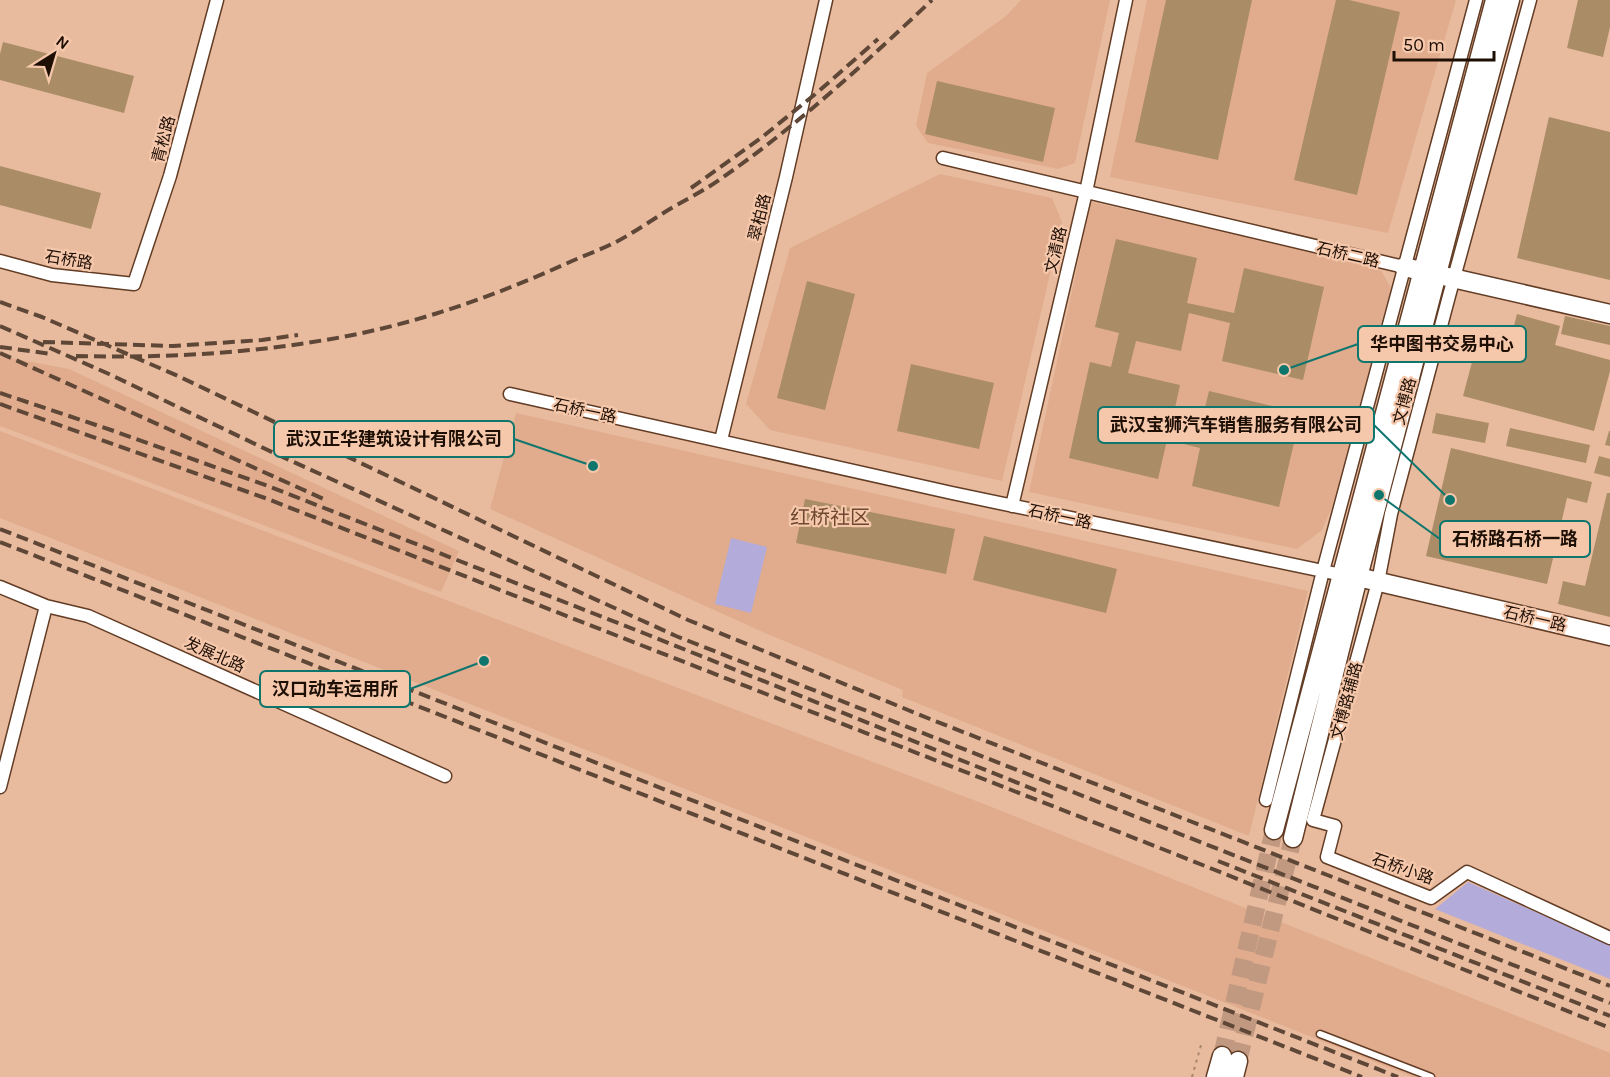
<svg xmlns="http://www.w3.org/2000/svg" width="1610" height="1077" viewBox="0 0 1610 1077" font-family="Karla,'Noto Sans SC',sans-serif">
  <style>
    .built { fill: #e0ac8d }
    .green { fill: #b3abd9 }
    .building { fill: #aa8c66 }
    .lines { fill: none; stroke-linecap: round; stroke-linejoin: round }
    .secondary-tunnel { stroke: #c09980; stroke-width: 18; stroke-dasharray: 18 9; stroke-linecap: butt }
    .lane-casing { stroke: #623c24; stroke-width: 9 }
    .street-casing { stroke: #623c24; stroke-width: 15 }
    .secondary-casing { stroke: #623c24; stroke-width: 21 }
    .path { stroke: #a6836d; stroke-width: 2; stroke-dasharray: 3 4.5; stroke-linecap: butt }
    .lane { stroke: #fff; stroke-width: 6 }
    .street { stroke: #fff; stroke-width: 12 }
    .secondary { stroke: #fff; stroke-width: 18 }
    .rail { stroke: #5f4737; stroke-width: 4; stroke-dasharray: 12 6; stroke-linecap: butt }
    .labels { text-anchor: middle; stroke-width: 4.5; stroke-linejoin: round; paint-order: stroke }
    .street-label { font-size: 16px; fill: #1e0f05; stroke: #f5c7ab }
    .quarter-label { font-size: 20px; fill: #6f4830; stroke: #f5c7ab }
    .leader { fill: none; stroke: #0f766e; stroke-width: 2 }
    .callout-dot { fill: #0f766e; stroke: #f5c7ab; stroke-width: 2 }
    .callout { fill: #f5c7ab; stroke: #0f766e; stroke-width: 2 }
    .callout-label { font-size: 18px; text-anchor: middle; font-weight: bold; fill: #1e0f05 }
  </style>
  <rect width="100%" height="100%" fill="#e8bb9f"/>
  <path class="built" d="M1021,0H1110L1075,163L1058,169L928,143L916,126L927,73L1006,16Z
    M1147,0H1456L1388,233L1110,177Z
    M940,174L1052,198L1062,222L1002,481L770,430L746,404L790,248Z
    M1091,202L1370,264L1382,272L1391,288L1332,507L1322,530L1297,549L1029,492Z
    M0,356L69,369L459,551L441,592L0,426Z
    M516,413L1308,591L1249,836L902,697L903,690L765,633L490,509Z
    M0,431L984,804L1610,1053V1077H1413L0,518Z"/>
  <path class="green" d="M731,538L767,547L751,613L715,604Z
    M1468,882L1610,945V979L1435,909Z"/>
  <path class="building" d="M1166,0H1252L1218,160L1135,142Z
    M1336,0H1349L1400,12L1357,195L1294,180Z
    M1578,0H1610V27L1603,57L1567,48Z
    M3,42L134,76L124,113L0,80V54Z
    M937,81L1055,108L1043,162L925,134Z
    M1549,117L1610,132V280L1517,258Z
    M0,166L101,193L91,229L0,205Z
    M1116,239L1197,258L1187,303L1234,313L1244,268L1324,287L1303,380L1222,361L1230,323L1189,313L1181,351L1136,341L1128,373L1180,385L1173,417L1201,424L1209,391L1301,413L1279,507L1192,486L1200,448L1167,440L1158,479L1069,458L1090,362L1111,367L1119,333L1095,327Z
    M807,281L855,294L825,410L777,398Z
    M1517,314L1560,326L1555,345L1610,360V371L1594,431L1463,396L1481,328L1511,337Z
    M1565,316L1610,326V345L1561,334Z
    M911,364L994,383L979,449L897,431Z
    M1436,413L1489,423L1485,443L1432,433Z
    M1510,428L1590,445L1586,463L1506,446Z
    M1609,431H1610V446L1605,445Z
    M1451,448L1592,482L1587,503L1567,498L1547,584L1426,556Z
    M1599,456L1610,459V477L1594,473Z
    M1607,493H1610V617L1558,604L1563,581L1585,586Z
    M805,499L955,529L946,574L796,543Z
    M984,536L1117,569L1106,613L973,580Z"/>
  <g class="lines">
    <path class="secondary-tunnel" d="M1222,1056L1274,830
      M1238,1061L1293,838"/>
    <g class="lane-casing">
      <path id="lane" d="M1320,1034L1431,1077"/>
    </g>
    <g class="street-casing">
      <path id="street" d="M1530,0L1449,296L1391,514L1378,582L1313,820L1335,826L1327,857L1431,898L1467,872L1610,938
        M943,158L1404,267
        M0,261L52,275L134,284L170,176L217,0
        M510,394L952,493L1342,575
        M721,440L786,177L826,0
        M1012,506L1086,192L1126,0
        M0,587L46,606L88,616L445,776
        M0,787L46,606
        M1266,800L1323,571L1476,0"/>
    </g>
    <g class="secondary-casing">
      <path id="secondary" d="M1404,267L1610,314
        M1347,575L1358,577L1610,636
        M1274,830L1495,0
        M1293,838L1358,577L1469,151L1510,0
        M1216,1077L1222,1056
        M1234,1077L1238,1061"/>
    </g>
    <path class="path" d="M1192,1077L1201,1045"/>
    <use href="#lane" class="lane"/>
    <use href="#street" class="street"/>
    <use href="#secondary" class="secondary"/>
    <path class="rail" d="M691,188L761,138L819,91L878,39
      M0,302L42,317L178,376L409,486L688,620L930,719L1610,986
      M0,326L109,374L274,453L676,636L1610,1003
      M43,342L173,346L262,340L298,335
      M0,347L52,354
      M0,353L328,501
      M76,356C159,358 243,354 325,340C411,326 493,297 572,261C586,255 602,249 616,242C633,233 649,222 665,212C683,201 702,192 719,180C796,127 864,64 932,0
      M0,393L111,430L268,486L646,634L1053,797
      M0,404L265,498L1170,852L1610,1028
      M0,529L1398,1077
      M0,542L1362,1077
      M1218,861L1610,1016"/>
  </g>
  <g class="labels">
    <g class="street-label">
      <text transform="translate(163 139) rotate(-75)" y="6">青松路</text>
      <text transform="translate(759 217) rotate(-76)" y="6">翠柏路</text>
      <text transform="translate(1055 250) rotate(-77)" y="6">文清路</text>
      <text transform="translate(1348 254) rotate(13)" y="6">石桥二路</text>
      <text transform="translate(69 259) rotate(9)" y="6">石桥路</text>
      <text transform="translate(1404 401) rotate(-75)" y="6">文博路</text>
      <text transform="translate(585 410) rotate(12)" y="6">石桥一路</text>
      <text transform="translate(1060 516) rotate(12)" y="6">石桥一路</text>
      <text transform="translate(1535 618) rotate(13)" y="6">石桥一路</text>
      <text transform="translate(215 654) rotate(24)" y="6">发展北路</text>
      <text transform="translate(1346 701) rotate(-75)" y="6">文博路辅路</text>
      <text transform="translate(1403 868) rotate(19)" y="6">石桥小路</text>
    </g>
    <g class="quarter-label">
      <text x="830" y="524">红桥社区</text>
    </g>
  </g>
  <path class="leader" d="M1284 370L1358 344M1450 500L1374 425M593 466L514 439M1379 495L1440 539M484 661L410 689"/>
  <g class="callout-dot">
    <circle cx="1284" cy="370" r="6"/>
    <circle cx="1450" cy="500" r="6"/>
    <circle cx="593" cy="466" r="6"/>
    <circle cx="1379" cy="495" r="6"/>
    <circle cx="484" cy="661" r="6"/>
  </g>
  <g class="callout">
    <rect x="1358" y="326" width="168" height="36" rx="6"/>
    <rect x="1098" y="407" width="276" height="36" rx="6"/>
    <rect x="274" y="421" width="240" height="36" rx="6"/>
    <rect x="1440" y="521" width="150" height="36" rx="6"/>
    <rect x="260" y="671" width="150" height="36" rx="6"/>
  </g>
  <g class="callout-label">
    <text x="1442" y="350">华中图书交易中心</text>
    <text x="1236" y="431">武汉宝狮汽车销售服务有限公司</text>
    <text x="394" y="445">武汉正华建筑设计有限公司</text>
    <text x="1515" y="545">石桥路石桥一路</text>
    <text x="335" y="695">汉口动车运用所</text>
  </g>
  <g transform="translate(54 54) rotate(37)" stroke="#f5c7ab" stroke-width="4.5" paint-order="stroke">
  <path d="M0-4.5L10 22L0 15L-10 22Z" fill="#1e0f05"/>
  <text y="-9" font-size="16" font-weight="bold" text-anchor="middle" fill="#1e0f05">N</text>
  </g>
  <path d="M1394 51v9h100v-9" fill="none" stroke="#1e0f05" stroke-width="3"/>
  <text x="1403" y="51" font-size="18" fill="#1e0f05" stroke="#f5c7ab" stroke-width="4.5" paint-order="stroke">50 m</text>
</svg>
